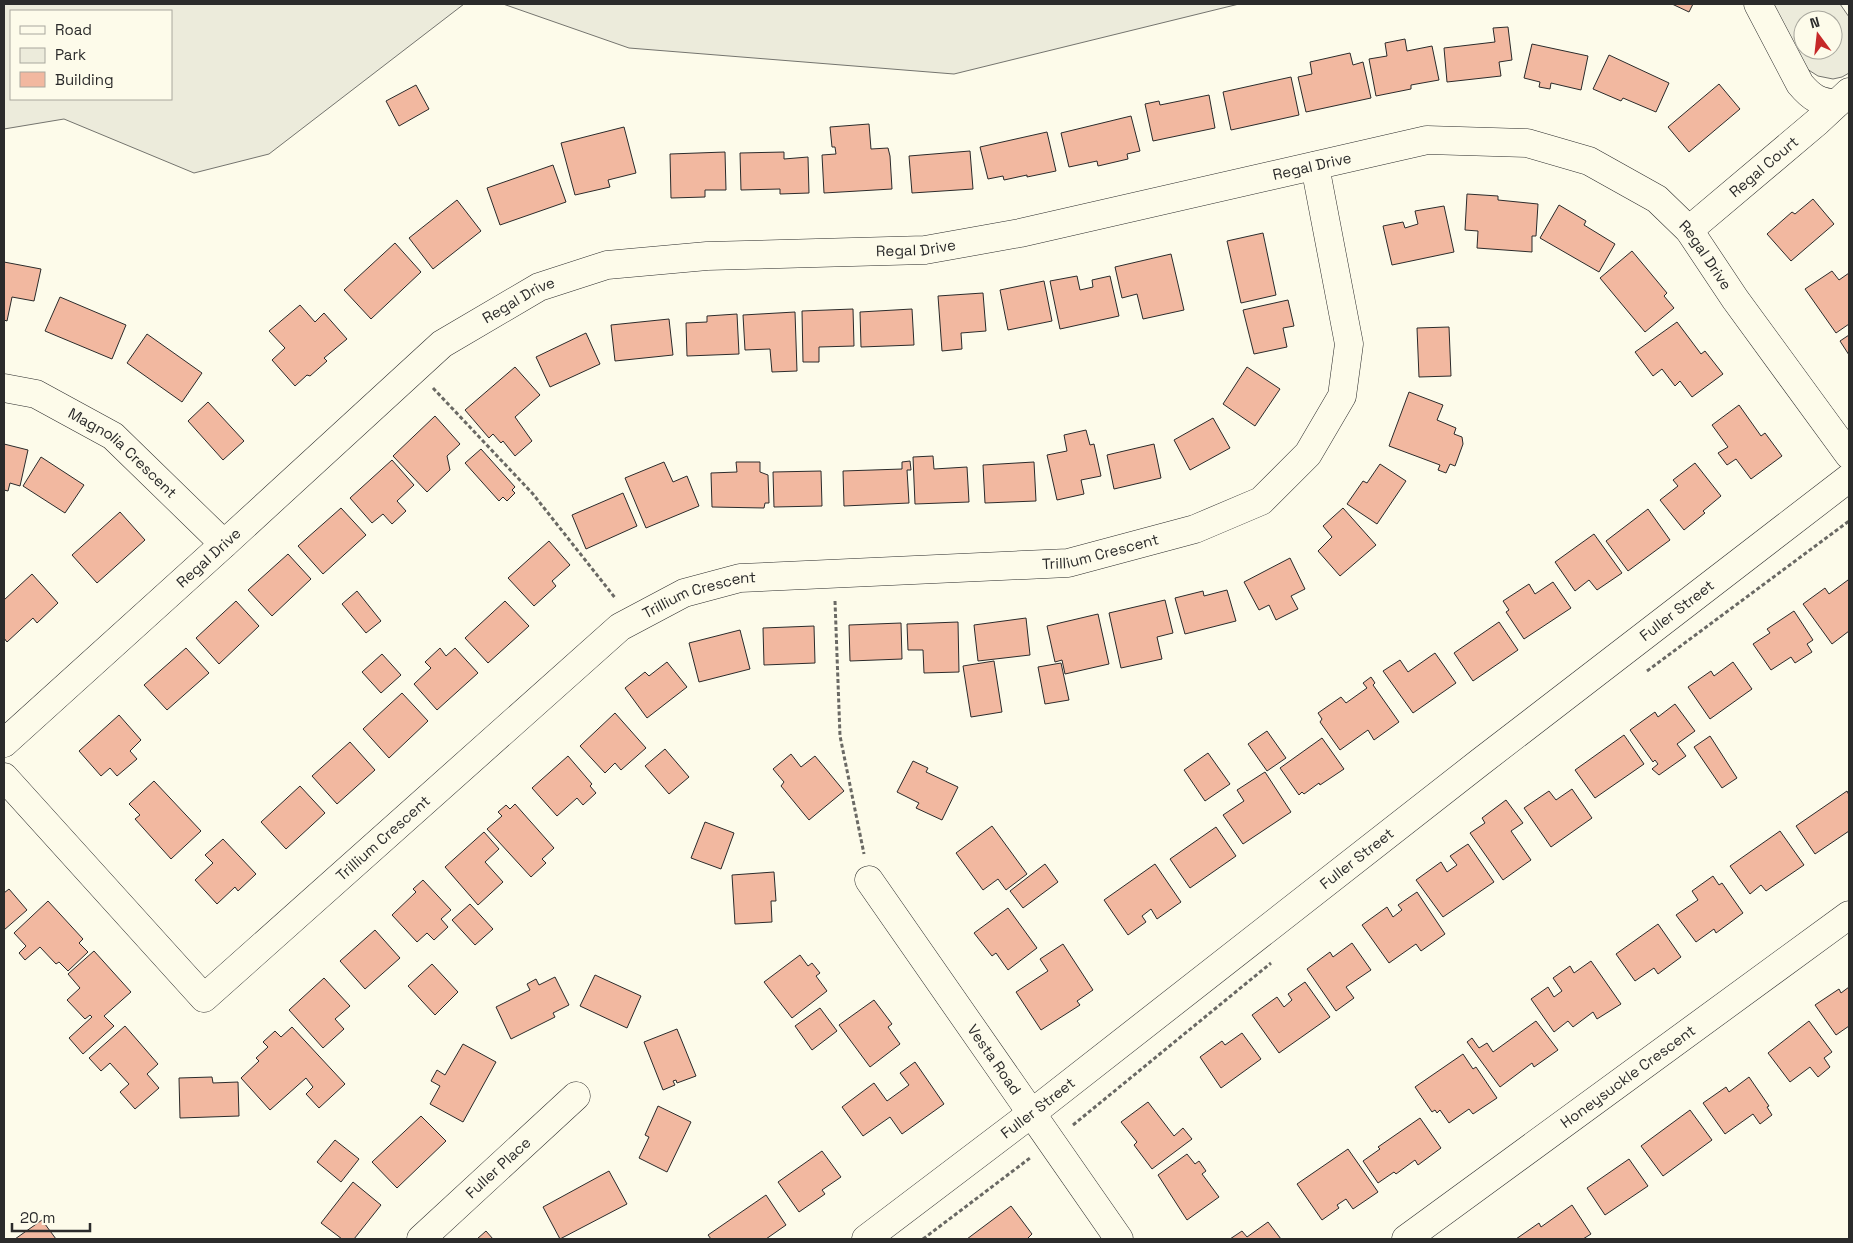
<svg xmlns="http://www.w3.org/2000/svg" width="1853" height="1243" viewBox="0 0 1853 1243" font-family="'Space Grotesk',sans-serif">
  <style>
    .green { fill: #ecebdb; stroke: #74746e; fill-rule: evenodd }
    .building { fill: #f2b8a0; stroke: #2b2b2b }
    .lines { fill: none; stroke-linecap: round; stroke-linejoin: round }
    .minor-casing { stroke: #2b2b2b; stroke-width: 29 }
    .path { stroke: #6a6964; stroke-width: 3; stroke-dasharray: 4 2.5; stroke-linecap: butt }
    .minor { stroke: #fdfbea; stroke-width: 28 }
    .labels { text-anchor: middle; stroke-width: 4; stroke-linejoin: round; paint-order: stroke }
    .street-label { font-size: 15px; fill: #2b2b2b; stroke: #fdfbea }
  </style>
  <rect width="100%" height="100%" fill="#fdfbea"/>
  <path class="green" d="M4,4H464L269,154L194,173L64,119L4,129ZM11,11H171V99H11Z
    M503,4H1239L954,74L629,48Z
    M1772,4H1840L1849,17V73L1842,77L1833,79L1818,76L1807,69ZM1803,20H1833V50H1803Z"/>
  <path class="building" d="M1672,4H1693L1689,12Z
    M1508,27L1512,60L1499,62L1501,76L1447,82L1444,48L1495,42L1493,28Z
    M1405,39L1407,51L1432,46L1439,80L1411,85V89L1376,96L1369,59L1387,56L1385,43Z
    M1532,44L1588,56L1581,90L1551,83L1550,89L1539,87L1540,82L1524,78Z
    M1350,53L1353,65L1363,62L1371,98L1306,112L1298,77L1312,74L1310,62Z
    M1609,55L1669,83L1656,112L1623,98L1621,101L1593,89Z
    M1291,77L1299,115L1231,130L1223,92Z
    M1719,84L1740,109L1689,152L1668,127Z
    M416,85L429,109L399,126L386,101Z
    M1209,95L1215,128L1153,141L1145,104L1159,101L1160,105Z
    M1131,116L1140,151L1127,154L1128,159L1098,166L1097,161L1069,167L1061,133Z
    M869,124L871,149L888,148L890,156L892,189L824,193L822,155L836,154L835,147H832L830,127Z
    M624,127L636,173L608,180L610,187L575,195L561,143Z
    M1047,132L1056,171L1027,177V175L1004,180L1003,176L988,179L980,147Z
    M970,151L973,189L912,193L909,156Z
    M725,152L726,190H705V197L671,198L670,154Z
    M784,152V159L808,157L809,193L780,194V189L741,190L740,153Z
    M553,165L566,202L500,225L487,188Z
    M1467,194L1498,196V200L1538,204L1536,236H1532V252L1477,248L1478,231L1465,230Z
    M1813,199L1834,224L1791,261L1767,234L1792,212L1795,214Z
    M457,200L481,231L433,269L409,238Z
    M1559,205L1586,221L1584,225L1615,244L1599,272L1540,238Z
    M1444,206L1454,252L1392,265L1383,226L1403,222L1405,228L1418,224L1415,211Z
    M1263,233L1276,295L1241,303L1227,241Z
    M395,243L421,272L371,319L344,290Z
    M1632,251L1667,293L1664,296L1674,308L1645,332L1600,278Z
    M1171,254L1184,310L1143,319L1137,294L1122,298L1115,267Z
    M4,262L41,269L34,301L12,297L7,321L4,320Z
    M1832,271L1839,280L1849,273V324L1836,333L1805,289Z
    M1077,276L1080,290L1093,287L1092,280L1110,276L1119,316L1060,329L1050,281Z
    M1044,281L1052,321L1008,330L1000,290Z
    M983,293L986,331L961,333L962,349L942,351L938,296Z
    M60,297L126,325L112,359L45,331Z
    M1288,300L1294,326L1283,328L1287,347L1254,354L1243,310Z
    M300,305L315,322L324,313L347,339L324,358L327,361L310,376L307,375L295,386L272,360L285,348L269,331Z
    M853,309L854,346L819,347V362H803L802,311Z
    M912,309L914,345L861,347L860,312Z
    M795,312L797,371L772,372L770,349L745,350L743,315Z
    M737,314L739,354L687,356L686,323L707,322V316Z
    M669,319L673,355L615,361L611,325Z
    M1677,322L1701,354L1705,351L1723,374L1692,397L1680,381L1675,386L1662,369L1653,376L1635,352Z
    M1449,327L1451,376L1419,377L1417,328Z
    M586,333L600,364L550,387L536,357Z
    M147,334L202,373L182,402L127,363Z
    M1849,335V355L1840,341Z
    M515,367L540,395L515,417L532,441L515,456L503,441L501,443L493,434L489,438L465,410Z
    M1247,367L1280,389L1255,426L1223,404Z
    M1409,392L1443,405L1437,420L1456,428L1454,434L1462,437L1463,444L1455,466L1450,464L1446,473L1438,470L1440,465L1389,446Z
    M208,402L244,441L223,460L188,421Z
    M1739,405L1761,436L1765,433L1782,456L1751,479L1736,459L1727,465L1718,453L1728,447L1712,425Z
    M435,416L460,444L447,456L450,470L427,492L393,456Z
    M1213,418L1230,448L1190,470L1174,440Z
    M1086,430L1090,445L1094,444L1101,476L1081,480L1084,494L1057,500L1047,455L1067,451L1064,435Z
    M4,444L28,450L20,486L10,483L8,491L4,490Z
    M1154,444L1161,478L1114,489L1107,455Z
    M481,449L515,487L512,490L515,493L507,501L503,497L499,501L465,463Z
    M933,456L934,469L967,467L969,502L915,504L913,457Z
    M41,457L84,485L65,513L23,486Z
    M392,460L414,485L397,501L406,511L392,524L383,514L372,523L350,498Z
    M910,461L911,470H907L909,503L844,506L843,471L902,469V462Z
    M664,462L673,482L687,476L699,506L646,528L625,478Z
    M736,462H760V472L768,475L769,503H765L764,508L712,507L711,473L737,472Z
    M1034,462L1036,501L985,503L983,465Z
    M1695,463L1721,496L1703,511L1705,513L1684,530L1660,500L1678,486L1673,480Z
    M1380,464L1406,481L1377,524L1347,504L1363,481L1367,483Z
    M821,471L822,506L774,507L773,472Z
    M623,493L637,526L586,549L572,515Z
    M341,508L366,535L323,574L298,546Z
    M1343,508L1376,545L1340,576L1318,551L1332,537L1323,526Z
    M1648,509L1670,540L1628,571L1606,541Z
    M120,512L145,540L97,583L72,555Z
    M1594,534L1622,573L1597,590L1589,580L1575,591L1555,562Z
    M549,541L570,565L552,581L556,586L534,606L508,578Z
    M288,554L311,579L272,616L248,590Z
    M1290,558L1305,589L1291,596L1298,609L1276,620L1269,605L1259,610L1244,582Z
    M32,574L58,603L37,623L33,618L7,642L4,638V600Z
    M1848,580L1849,582V631L1832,644L1803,604L1825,588L1829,594Z
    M1553,582L1571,608L1524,639L1506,612L1509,610L1503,601L1529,584L1535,594Z
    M1227,590L1236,621L1185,634L1175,598L1203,591L1204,596Z
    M357,591L381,621L366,633L342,604Z
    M1165,600L1173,633L1157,637L1162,659L1121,668L1109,613Z
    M236,601L259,626L219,664L196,638Z
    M505,601L529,626L488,663L465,638Z
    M1794,611L1813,640L1807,644L1812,652L1795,663L1791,657L1771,670L1753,644L1770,633L1767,629Z
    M1098,614L1109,664L1065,674L1062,660L1055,662L1047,626Z
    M1026,618L1030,655L978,661L974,625Z
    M958,622L959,672L924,673L923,650H908L907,624Z
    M1499,622L1518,650L1473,681L1454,653Z
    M901,623L902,659L850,661L849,625Z
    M814,626L815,663L764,665L763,628Z
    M740,630L750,669L699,682L689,643Z
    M186,648L209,673L167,710L144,685Z
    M440,648L446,656L455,648L478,673L437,710L414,684L431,668L425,662Z
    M1435,653L1456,683L1413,713L1383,671L1400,660L1408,672Z
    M382,654L401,675L381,693L362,672Z
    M994,661L1002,712L971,717L963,666Z
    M667,662L687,687L647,718L625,688L645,672L649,676Z
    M1733,662L1752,689L1710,719L1688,687L1711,671L1714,676Z
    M1061,663L1069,700L1045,704L1038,667Z
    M1371,677L1375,683L1373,685L1399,722L1374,740L1368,730L1340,750L1320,722L1322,719L1318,713L1341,697L1346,703L1367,688L1363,683Z
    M402,693L428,721L389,758L363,729Z
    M1675,704L1695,731L1677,744L1686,756L1659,775L1652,769L1658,764L1655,760L1653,762L1630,730L1655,712L1658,717Z
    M615,713L646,748L621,770L615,763L605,773L580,746Z
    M119,715L141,740L130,751L137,759L117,776L110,768L101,776L79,751Z
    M1267,731L1286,758L1267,771L1248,744Z
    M1624,735L1644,764L1595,798L1575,770Z
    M1710,736L1737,778L1722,788L1694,747Z
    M1322,738L1344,769L1320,785L1319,783L1304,794L1302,792L1299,795L1280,768Z
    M350,742L375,770L337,804L312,776Z
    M665,749L689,777L669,794L645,766Z
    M1208,753L1230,784L1205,801L1184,770Z
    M791,754L801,767L815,756L844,791L809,820L781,786L784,782L773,769Z
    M568,756L592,784L590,786L596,793L583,805L577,798L557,816L532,788Z
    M913,761L928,768L926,772L958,787L942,820L916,808L919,803L897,792Z
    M1265,772L1291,812L1243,844L1223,815L1244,801L1237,790Z
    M154,781L201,831L171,859L135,819L140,815L129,804Z
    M300,786L325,813L286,849L261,822Z
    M1572,789L1592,818L1551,847L1524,808L1549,791L1556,800Z
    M1847,791L1849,795V831L1815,854L1796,826Z
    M1506,800L1523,823L1511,831L1531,860L1503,880L1470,833L1485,823L1482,818Z
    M515,804L554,848L542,859L546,863L531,877L487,829L502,816L498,812L506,805L510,809Z
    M705,822L734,833L721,869L691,858Z
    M992,826L1027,874L1006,890L998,879L983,890L956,853Z
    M1216,827L1236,856L1190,888L1170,859Z
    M1780,831L1804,865L1766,891L1761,885L1750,894L1730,866Z
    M484,832L499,849L485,862L503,882L478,905L445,867Z
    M223,839L256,874L238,891L235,887L217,904L195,880L213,863L205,855Z
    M1468,844L1494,882L1443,917L1416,880L1441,862L1447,872L1457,865L1450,856Z
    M1045,864L1058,882L1023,908L1010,891Z
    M1155,864L1181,902L1157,919L1151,909L1142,916L1146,922L1128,935L1104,900Z
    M774,872L776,901H771L772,922L735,924L732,875Z
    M1713,876L1719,885L1722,883L1743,913L1716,933L1714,929L1696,942L1676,915L1698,900L1692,891Z
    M423,880L451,910L441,919L448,927L434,940L427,933L417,942L392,915L416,892L413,889Z
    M9,889L27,910L4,930V893Z
    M1417,892L1445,934L1421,951L1416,944L1389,963L1362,925L1387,907L1393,917L1402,910L1398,905Z
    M48,901L83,939L79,943L88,952L68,971L59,962L56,964L40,947L25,960L19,953L26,946L14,933Z
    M470,904L493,929L475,945L452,920Z
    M1008,908L1037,948L1008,970L996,953L992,956L974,933Z
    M1658,924L1681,957L1658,974L1654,968L1635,981L1616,954Z
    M375,930L400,958L365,989L340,961Z
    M1352,943L1371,970L1346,987L1354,998L1336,1011L1307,969L1330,952L1333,957Z
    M1063,944L1093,990L1077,1001L1080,1005L1041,1030L1016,992L1048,971L1040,959Z
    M94,951L131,992L104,1016L114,1026L83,1054L69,1038L92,1017L90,1015L85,1019L67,1000L80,988L68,974Z
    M800,955L808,966L812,963L820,973L816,976L827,991L792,1018L764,982Z
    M1591,961L1621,1004L1597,1019L1593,1012L1573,1027L1568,1021L1554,1032L1531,999L1548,987L1554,997L1562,991L1553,978L1570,966L1574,973Z
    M432,964L458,992L435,1015L408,986Z
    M595,975L641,996L627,1028L580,1006Z
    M555,977L569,1005L553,1013L555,1017L511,1039L496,1007L530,990L527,984L536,979L539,985Z
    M324,978L350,1006L335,1019L344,1029L323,1048L289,1010Z
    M1305,982L1330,1017L1279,1053L1252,1015L1277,997L1284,1007L1292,1000L1288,994Z
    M1849,987V1026L1836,1035L1815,1005L1839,989L1841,993Z
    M874,1000L892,1024L888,1027L900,1044L870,1067L839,1025Z
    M820,1008L837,1031L812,1050L795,1026Z
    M1536,1021L1558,1050L1534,1067L1532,1063L1500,1087L1467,1042L1472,1038L1479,1048L1487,1043L1493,1052Z
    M1809,1021L1832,1052L1824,1058L1830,1067L1818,1077L1810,1067L1790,1082L1768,1053Z
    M125,1026L158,1064L147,1074L159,1088L135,1109L120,1092L129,1084L110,1063L101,1071L89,1058Z
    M292,1027L345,1084L319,1108L306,1094L313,1087L306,1078L270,1110L241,1078L259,1061L256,1058L268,1047L263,1042L275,1031L281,1037Z
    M677,1029L696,1076L677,1083L676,1080L673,1081L675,1085L663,1090L644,1042Z
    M1242,1033L1261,1059L1221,1088L1200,1057L1222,1041L1225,1045Z
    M463,1044L496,1062L463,1122L430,1104L440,1086L431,1081L437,1070L445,1075Z
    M1463,1054L1473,1069L1476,1067L1497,1098L1473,1114L1469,1109L1449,1123L1440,1110L1437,1113L1435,1110L1432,1112L1415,1087Z
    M915,1062L944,1104L902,1134L890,1117L863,1136L842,1107L874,1083L887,1101L909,1085L900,1073Z
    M212,1077L213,1083L238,1082L239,1116L180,1118L179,1078Z
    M1749,1077L1769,1106L1767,1107L1772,1115L1760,1124L1753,1114L1725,1134L1703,1103L1726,1087L1729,1092Z
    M1148,1102L1174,1136L1183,1128L1192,1139L1152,1169L1134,1145L1137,1142L1121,1122Z
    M658,1106L691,1122L667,1172L639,1158L649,1137L645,1135Z
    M1690,1110L1712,1140L1663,1176L1641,1146Z
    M421,1116L446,1141L397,1188L372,1162Z
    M1420,1118L1441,1148L1418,1165L1415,1160L1396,1174L1394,1172L1378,1183L1363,1161L1380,1149L1378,1147Z
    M335,1140L359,1159L341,1182L317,1162Z
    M1348,1149L1378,1192L1353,1209L1346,1199L1337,1205L1339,1208L1322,1220L1297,1184Z
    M822,1151L841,1177L822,1190L825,1194L799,1212L778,1182Z
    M1187,1154L1195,1164L1199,1161L1206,1171L1202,1174L1219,1197L1187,1220L1158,1175Z
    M1629,1159L1648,1186L1605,1215L1587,1188Z
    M609,1171L627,1204L560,1239L543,1207Z
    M353,1182L381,1205L354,1239H342L321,1223Z
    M766,1195L786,1225L766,1239H711L708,1235Z
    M1572,1205L1591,1234L1583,1239H1516L1539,1223L1541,1227Z
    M1011,1206L1032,1234L1028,1238L1029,1239H967Z
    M42,1220L56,1239H15Z
    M1268,1222L1281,1239H1230L1242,1231L1247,1237Z
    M486,1231L493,1239H477Z"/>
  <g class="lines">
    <g class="minor-casing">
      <g id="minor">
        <path d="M1758,4L1800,84C1811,97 1819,103 1837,103"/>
        <path id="s1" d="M1689,230L1817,122L1849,92"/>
        <path id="s2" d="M4,388L36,394L113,436L224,544"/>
        <path id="s3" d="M4,743L224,544L442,344L539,287L607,265L707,256L925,250L1020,233L1427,140L1527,143L1589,161L1657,199L1689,230L1735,299L1849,455"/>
        <path id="s4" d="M4,777L204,998L620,627L684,593L740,578L1068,563L1195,529L1261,501L1308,454L1342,396L1349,344L1315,166"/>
        <path id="s5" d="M869,880L1119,1239"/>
        <path id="s6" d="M421,1239L576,1096"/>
        <path id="s7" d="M866,1239L1032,1113L1479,763L1849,478"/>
        <path id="s8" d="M1406,1239L1849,915"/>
      </g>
    </g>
    <path class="path" d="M433,388L533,494L616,599
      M835,601L840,736L864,854
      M1647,671L1849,521
      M1073,1125L1271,963
      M923,1239L1030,1158"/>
    <use href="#minor" class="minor"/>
  </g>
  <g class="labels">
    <g class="street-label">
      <text dy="5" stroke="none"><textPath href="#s3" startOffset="1491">Regal Drive</textPath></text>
      <text dy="5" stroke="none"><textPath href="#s1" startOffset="98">Regal Court</textPath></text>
      <text dy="5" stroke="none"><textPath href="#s3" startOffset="1086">Regal Drive</textPath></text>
      <text dy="5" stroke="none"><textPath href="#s3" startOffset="1926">Regal Drive</textPath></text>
      <text dy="5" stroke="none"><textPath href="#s3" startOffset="681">Regal Drive</textPath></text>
      <text dy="5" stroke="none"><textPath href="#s2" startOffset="138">Magnolia Crescent</textPath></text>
      <text dy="5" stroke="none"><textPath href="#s4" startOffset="1348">Trillium Crescent</textPath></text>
      <text dy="5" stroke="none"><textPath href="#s3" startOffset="276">Regal Drive</textPath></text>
      <text dy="5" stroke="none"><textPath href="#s4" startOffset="942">Trillium Crescent</textPath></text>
      <text dy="5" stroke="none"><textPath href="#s7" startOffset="1026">Fuller Street</textPath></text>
      <text dy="5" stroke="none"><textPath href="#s4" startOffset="538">Trillium Crescent</textPath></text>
      <text dy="5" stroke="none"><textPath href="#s7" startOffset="621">Fuller Street</textPath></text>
      <text dy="5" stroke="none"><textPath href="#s5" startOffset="219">Vesta Road</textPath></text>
      <text dy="5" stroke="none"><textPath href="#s8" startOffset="275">Honeysuckle Crescent</textPath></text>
      <text dy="5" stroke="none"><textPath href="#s7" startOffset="216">Fuller Street</textPath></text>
      <text dy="5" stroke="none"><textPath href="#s6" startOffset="105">Fuller Place</textPath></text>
    </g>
  </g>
  <rect width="1853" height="1243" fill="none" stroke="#2b2b2b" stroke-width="10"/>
  <rect x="10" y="10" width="162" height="90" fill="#fdfbea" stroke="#a9a89e"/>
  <rect x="20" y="26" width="25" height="8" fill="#fdfbea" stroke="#a9a89e"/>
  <text x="55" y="35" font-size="15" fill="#2b2b2b">Road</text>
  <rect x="20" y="48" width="25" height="15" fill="#ecebdb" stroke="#a9a89e"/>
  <text x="55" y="60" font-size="15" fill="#2b2b2b">Park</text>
  <rect x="20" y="72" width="25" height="15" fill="#f2b8a0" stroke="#a9a89e"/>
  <text x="55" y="85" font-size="15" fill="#2b2b2b">Building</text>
  <g transform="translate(1818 35) rotate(345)"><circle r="24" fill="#fdfbea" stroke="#a9a89e"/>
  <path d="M0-4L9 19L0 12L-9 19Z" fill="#c62828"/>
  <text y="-8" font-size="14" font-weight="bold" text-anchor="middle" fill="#2b2b2b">N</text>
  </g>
  <path d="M12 1223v8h78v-8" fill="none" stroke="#2b2b2b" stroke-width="2.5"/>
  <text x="20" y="1223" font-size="15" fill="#2b2b2b" stroke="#fdfbea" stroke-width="4" paint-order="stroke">20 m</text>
</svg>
